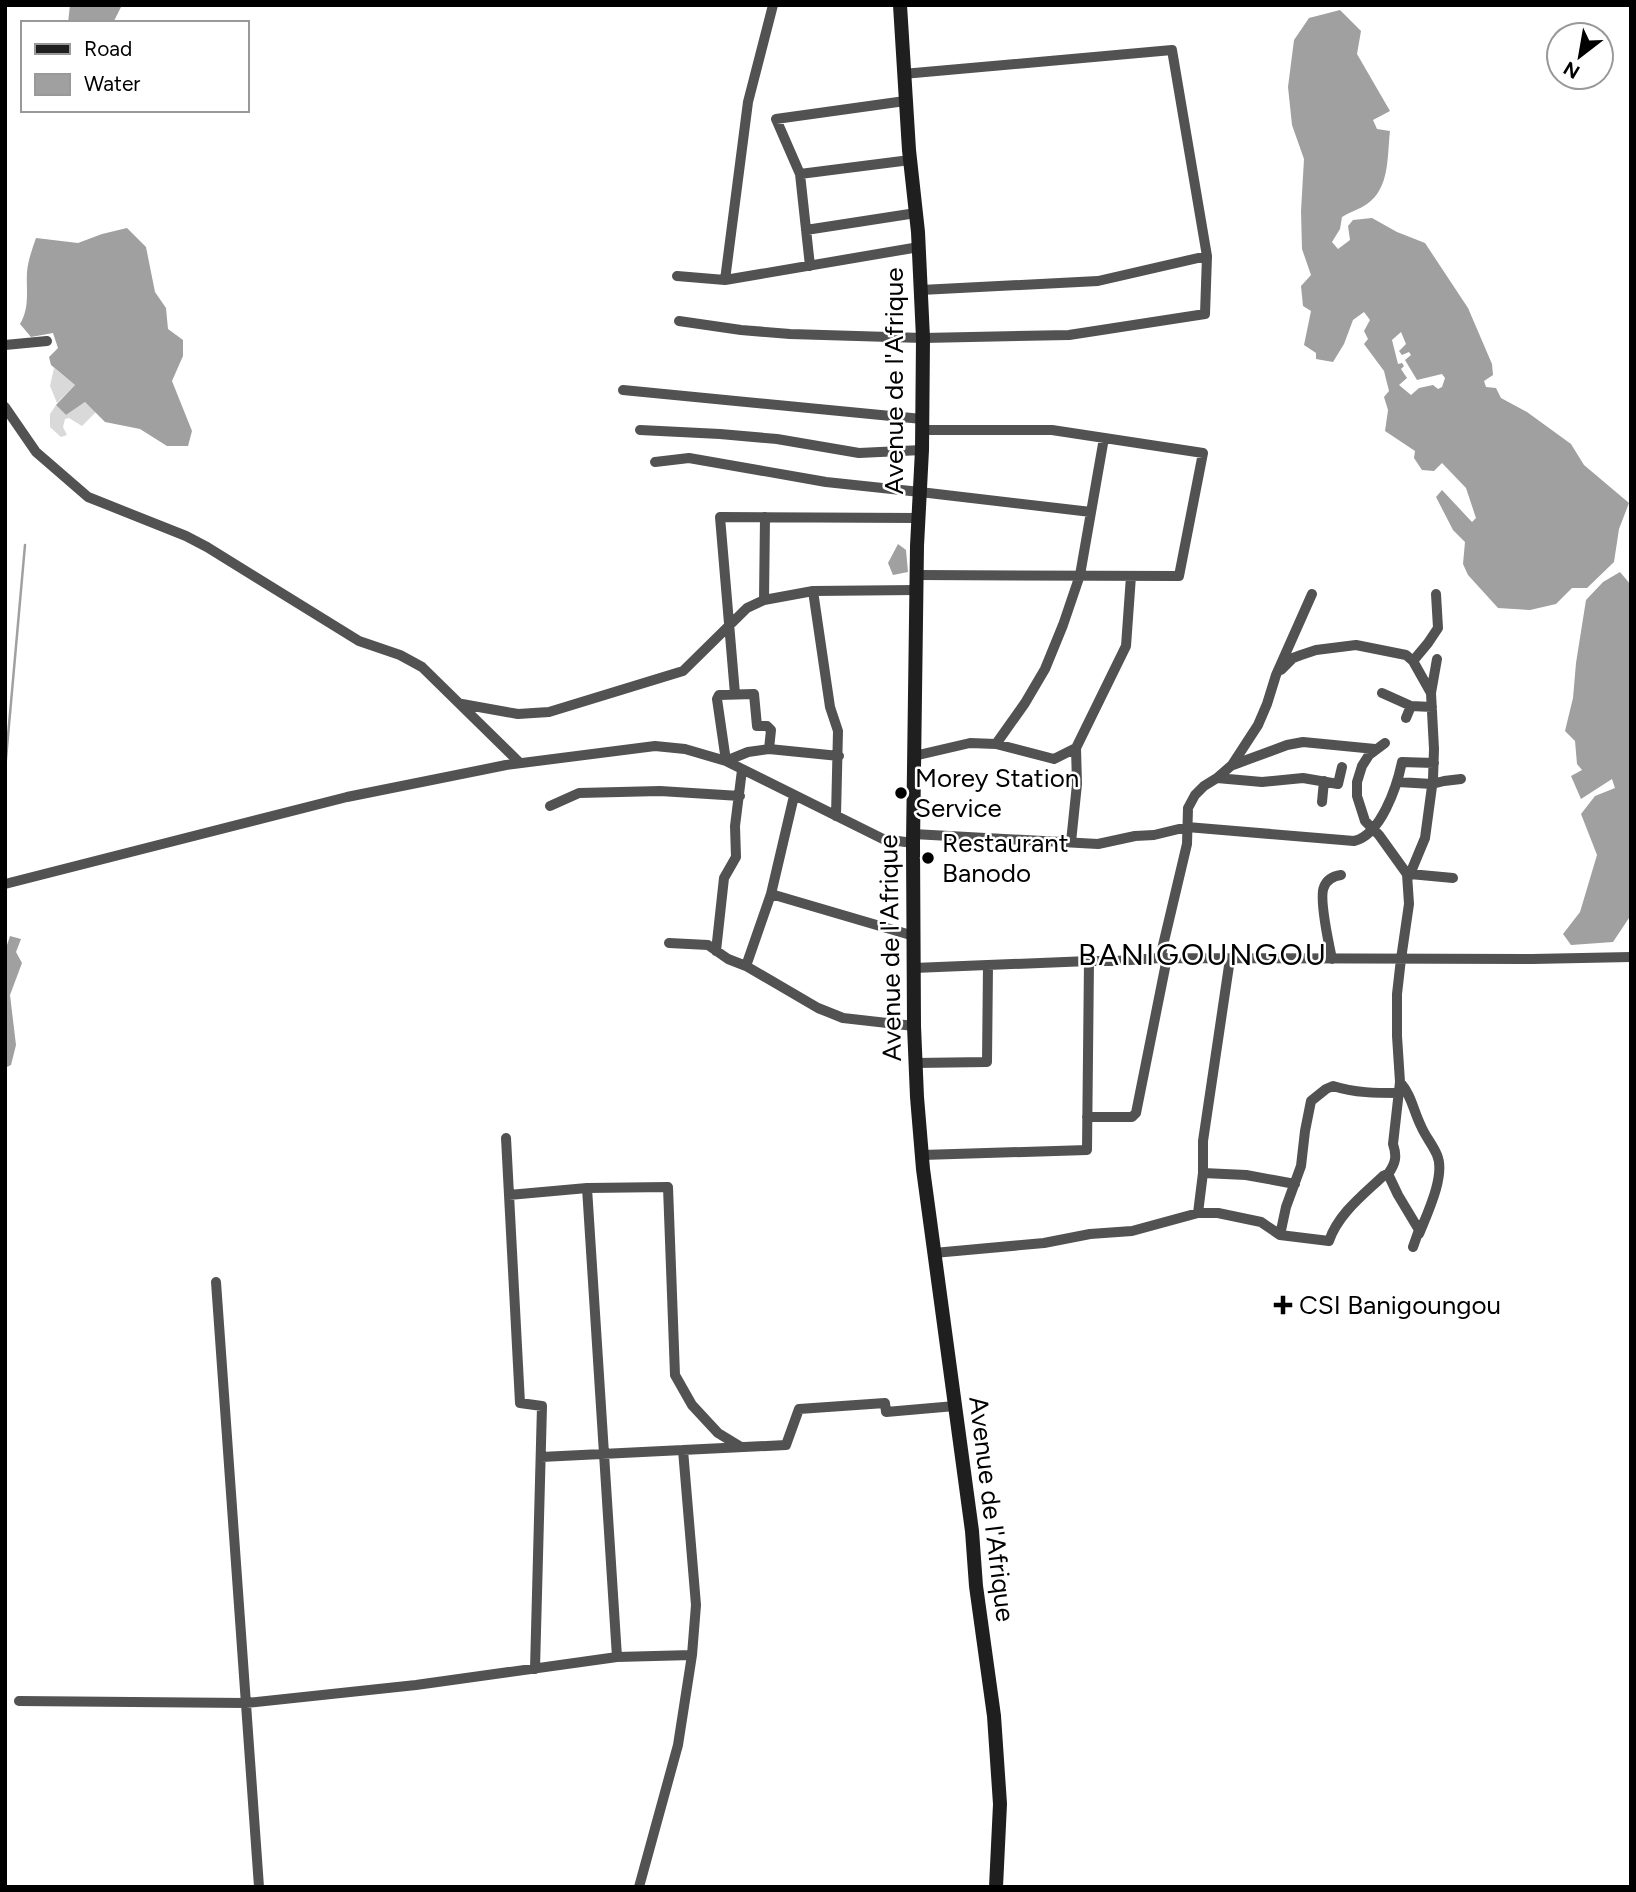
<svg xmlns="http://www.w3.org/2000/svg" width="1636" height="1892" viewBox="0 0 1636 1892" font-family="Figtree,sans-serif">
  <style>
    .green { fill: #d9d9d9 }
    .water { fill: #a0a0a0; fill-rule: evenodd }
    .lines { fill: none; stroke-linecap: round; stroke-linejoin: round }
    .stream { stroke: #a0a0a0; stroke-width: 2.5 }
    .street { stroke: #525252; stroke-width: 10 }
    .secondary { stroke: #1f1f1f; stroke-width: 14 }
    .poi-dot { fill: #000; stroke: #fff; stroke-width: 2.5 }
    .labels { text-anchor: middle; stroke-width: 5; stroke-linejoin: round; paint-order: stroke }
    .street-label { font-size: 26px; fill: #000; stroke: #fff }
    .poi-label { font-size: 26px; fill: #000; stroke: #fff; text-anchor: start }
    .quarter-label { font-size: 30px; letter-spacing: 2px; fill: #000; stroke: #fff }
  </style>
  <rect width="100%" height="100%" fill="#fff"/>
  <path class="green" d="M54,368L75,385L57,403L50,386Z
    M85,402L96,412L82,426L69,418L65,419L63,427L67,435L61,437L50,427V414L56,405L66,415Z"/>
  <path class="water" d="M70,5H122L113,23H68Z
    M1340,10L1361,31L1357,54L1390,111L1373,120L1377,129L1390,131C1387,156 1390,188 1367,204C1360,209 1350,212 1342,217L1340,229L1332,242L1338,249L1350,240L1348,226L1353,220L1372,218L1397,232L1425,243L1468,308L1492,364L1493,375L1484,381L1486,387L1496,388L1501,398L1527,412L1571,444L1584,465L1629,503L1619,529L1614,562L1587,588H1572L1556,604L1530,610L1498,608L1468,575L1463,564L1465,542L1453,530L1436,497L1442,490L1472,522L1476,518L1466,488L1442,463L1434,471L1422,470L1414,458L1415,451L1385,431L1388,410L1384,397L1389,391L1384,371L1364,344L1368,339L1364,331L1370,320L1364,312L1353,320L1344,344L1333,362L1316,359V353L1304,345L1311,311L1303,306L1301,286L1311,275L1302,249L1301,211L1304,159L1292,125L1288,87L1294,40L1309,18ZM1401,332L1406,344L1399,351L1402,355L1409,352L1411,355L1405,360L1417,380L1442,374L1445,378L1442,387L1438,389L1433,385L1419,388L1411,395L1399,385L1407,378L1401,369L1404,366L1402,363L1398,364L1392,340Z
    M127,228L146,247L155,292L166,308L168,329L183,340V356L172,381L192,431L188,446H167L140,429L105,422L85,402L66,415L56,405L75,385L51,365L49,357L58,348L53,333L31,337L20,324C30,307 26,291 27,272C28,261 32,249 36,238L78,243L102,234Z
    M898,544L906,550L908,572L893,575L888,563Z
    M1620,572L1631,585V915L1613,942L1571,945L1563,934L1580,912L1597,855L1581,814L1595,796L1615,788L1612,779L1581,799L1571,776L1582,770L1577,764L1575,741L1565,731L1573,698L1576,663L1586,600L1603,582Z
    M10,936L21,939L16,952L22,963L10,995L16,1045L11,1065L5,1068V946L7,945Z"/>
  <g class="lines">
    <path class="stream" d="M5,770L25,545"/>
    <path class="street" d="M800,174L910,160
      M806,230L916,213
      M810,266L800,174L776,119L905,101
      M677,276L725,280L919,247
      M725,280L748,102L773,5
      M921,290L1098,281L1207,256
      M679,321L741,330L790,334L923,338L1069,335L1205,314L1207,256L1172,50L903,74
      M5,345L47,341
      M623,390L922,419
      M5,407L36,452L88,497L186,536L207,547L359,641L400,655L422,667L520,763
      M640,430L720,434L777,439L859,453L922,450
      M655,462L689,458L826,482L920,492L1091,512
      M916,575L1179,576L1203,453L1052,430H922
      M813,591L830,707L838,731L836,816
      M764,600L765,517
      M1413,661L1428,643L1438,628L1436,594
      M1281,670L1293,658L1301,655L1316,650L1356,645L1406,655L1413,661L1431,693L1434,749L1433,779L1425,838L1410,874H1407
      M1382,693L1411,706L1432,707
      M1431,693L1437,659
      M735,694L720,517L918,518
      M462,704L518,714L549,712L683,671L747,608L764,600L813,591L916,590
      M1406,718L1411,706
      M996,744L1025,703L1045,669L1063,625L1080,575L1104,438
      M769,749L771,730L767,726H757L754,694L719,695L717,699L726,761L748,752L769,749L839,756
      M914,756L970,743L996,744L1054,759L1076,748L1126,646L1131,576
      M1233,765L1287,745L1303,742L1375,749
      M1217,778L1262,782L1303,778L1338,784L1342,767
      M1398,782L1432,784L1444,781L1461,779
      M1322,802L1324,781
      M550,806L579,793L660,791L740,796
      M913,834L1098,844L1135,836L1154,835L1187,827L1354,841C1381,835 1397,786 1402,762L1434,763
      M1071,842L1077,784L1076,748
      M1410,874L1453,878
      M5,884L347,797L506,765L655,746L685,749L726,761L883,839L913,843
      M771,894L914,936
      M669,943L708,945L728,959L746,966L818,1008L843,1018L914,1026
      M716,951L724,878L736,857L735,826L742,770
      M1160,958L1187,844L1188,808L1195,795L1204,786L1217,778L1232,765L1258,725L1267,704L1276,675L1312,594
      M1332,959C1329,945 1319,897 1324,887C1327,879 1334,876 1341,875
      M746,966L771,894L794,796
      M914,968L1089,961H1115L1160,958L1532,959L1631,957
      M915,1063L987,1062L988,965
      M1400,1082C1412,1096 1413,1110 1421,1126C1425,1136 1433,1145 1437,1155C1446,1175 1427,1214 1419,1234
      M1087,1117H1132L1136,1113L1167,958
      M506,1138L520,1403L542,1406L535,1669
      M922,1155L1087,1150L1089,961
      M1203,1173L1246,1175L1295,1184
      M1388,1174L1398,1195L1419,1230L1413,1247
      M587,1188L617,1657
      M509,1195L587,1188L668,1187L675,1375L692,1405L718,1433L741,1447
      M1198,1213L1203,1173V1141L1230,959
      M1280,1235L1286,1207L1301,1166L1305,1131L1311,1101L1326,1089L1333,1086C1355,1093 1376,1093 1399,1093
      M934,1253L1044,1243L1090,1234L1132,1231L1198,1213H1218L1261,1222L1280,1235L1329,1241C1338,1214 1363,1195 1383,1176L1388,1174C1396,1163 1397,1156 1393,1144L1400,1082L1397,1036V994L1401,959L1409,904L1407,874L1379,835L1365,821L1357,796V782L1362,766L1369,755L1385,743
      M216,1282L259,1887
      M541,1457L786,1445L799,1409L885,1403L886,1412L955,1406
      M19,1701L246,1703L416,1685L617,1657L692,1655
      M639,1887L678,1745L692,1655L696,1605L683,1450"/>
    <path class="secondary" d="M900,5L909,150L918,232L923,338L922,450L917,546L913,843L914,1026L917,1097L923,1169L972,1531L976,1586L994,1716L1000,1804L996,1887"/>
  </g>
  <g class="poi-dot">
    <circle cx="901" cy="793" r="7"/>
    <circle cx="928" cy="858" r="7"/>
    <path d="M1279.5 1294.5h7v7h7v7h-7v7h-7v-7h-7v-7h7z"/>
  </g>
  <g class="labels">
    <g class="street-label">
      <text transform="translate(894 381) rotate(-90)" y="9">Avenue de l'Afrique</text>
      <text transform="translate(890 948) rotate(-91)" y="9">Avenue de l'Afrique</text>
      <text transform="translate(992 1509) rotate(83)" y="9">Avenue de l'Afrique</text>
    </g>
    <g class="poi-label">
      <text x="915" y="787">Morey Station<tspan x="915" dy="30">Service</tspan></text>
      <text x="942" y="852">Restaurant<tspan x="942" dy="30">Banodo</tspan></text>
      <text x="1299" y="1314">CSI Banigoungou</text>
    </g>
    <g class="quarter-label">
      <text x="1203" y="965">BANIGOUNGOU</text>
    </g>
  </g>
  <rect width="1636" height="1892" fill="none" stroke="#000000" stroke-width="14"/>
  <rect x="21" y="21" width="228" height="91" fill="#ffffff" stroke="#999999" stroke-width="2"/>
  <rect x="35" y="44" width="35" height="10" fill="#1f1f1f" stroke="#999999" stroke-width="2"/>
  <text x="84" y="56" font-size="21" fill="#000000">Road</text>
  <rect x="35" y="74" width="35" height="21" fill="#a0a0a0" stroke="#999999" stroke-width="2"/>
  <text x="84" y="91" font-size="21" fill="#000000">Water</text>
  <g transform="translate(1580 56) rotate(211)"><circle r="33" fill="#ffffff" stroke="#999999" stroke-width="2"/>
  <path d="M0-5L12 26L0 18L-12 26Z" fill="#000000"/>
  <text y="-10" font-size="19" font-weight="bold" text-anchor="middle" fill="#000000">N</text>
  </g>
</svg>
